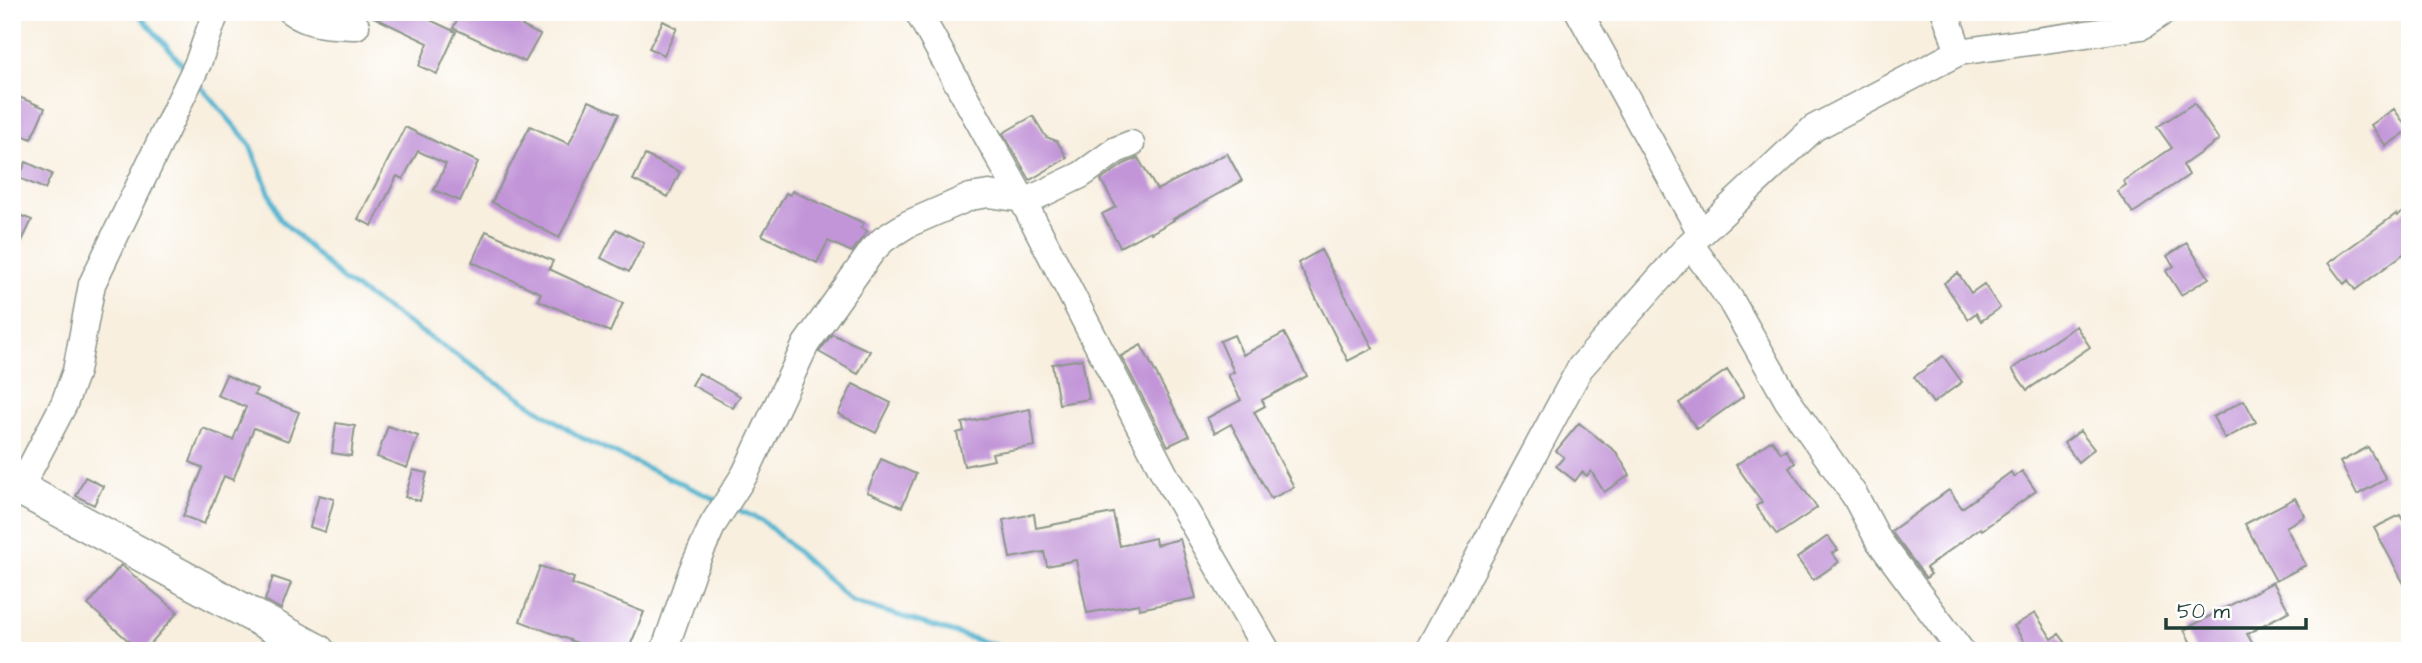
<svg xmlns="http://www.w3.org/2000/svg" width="2422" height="663" viewBox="0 0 2422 663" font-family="'Architects Daughter',sans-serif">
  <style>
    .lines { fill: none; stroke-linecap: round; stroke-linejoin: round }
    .stream { stroke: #50b3cf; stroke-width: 5 }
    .building { fill: #c295d8 }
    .minor-casing { stroke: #8c968a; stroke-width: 29 }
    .major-casing { stroke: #8c968a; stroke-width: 36 }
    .minor { stroke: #fff; stroke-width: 26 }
    .major { stroke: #fff; stroke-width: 33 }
  </style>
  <rect width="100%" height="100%" fill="#fff"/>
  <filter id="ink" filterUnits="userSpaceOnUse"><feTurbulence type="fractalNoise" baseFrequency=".0143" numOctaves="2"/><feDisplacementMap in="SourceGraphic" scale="14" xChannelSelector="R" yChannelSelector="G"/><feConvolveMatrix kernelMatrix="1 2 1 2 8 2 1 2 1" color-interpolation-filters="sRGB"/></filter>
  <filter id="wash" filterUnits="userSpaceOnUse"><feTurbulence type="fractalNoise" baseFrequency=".00686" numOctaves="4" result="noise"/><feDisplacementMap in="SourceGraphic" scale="28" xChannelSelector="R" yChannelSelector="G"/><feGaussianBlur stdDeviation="1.57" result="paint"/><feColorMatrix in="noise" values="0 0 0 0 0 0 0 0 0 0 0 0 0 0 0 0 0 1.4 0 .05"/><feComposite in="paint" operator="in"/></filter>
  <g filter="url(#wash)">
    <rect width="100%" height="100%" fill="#f8efdf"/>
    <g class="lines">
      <path class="stream" d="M137,12L187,70
        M197,82L249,143L280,219L343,280L580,437L719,501
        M734,508L763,521L851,601L997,646L998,651"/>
    </g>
    <g id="blocks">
      <path class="building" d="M363,12H413L456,32L437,74L419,66L428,43Z
        M461,12H529L522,26L540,35L525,62L453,28Z
        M663,21L677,28L664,55L649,48Z
        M12,94L45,108L31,139L12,130Z
        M589,101L619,114L559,238L492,202L530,126L569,144Z
        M2194,103L2219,140L2183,165L2189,175L2133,213L2117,191L2126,185L2123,181L2172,148L2157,127Z
        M2394,109L2409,130L2386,146L2371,125Z
        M1033,116L1046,137L1057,141L1067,158L1030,180L1003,133Z
        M405,127L478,162L460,201L434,190L446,164L418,151L403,179L397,176L372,226L358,219Z
        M1227,153L1242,181L1173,219L1174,220L1151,233L1150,231L1120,247L1102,214L1116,207L1101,180L1124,164L1138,158L1157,190Z
        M645,155L680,172L668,197L633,180Z
        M26,162L52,174L45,189L19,178Z
        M792,191L864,223L861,228L867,231L852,252L828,241L817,263L762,235L786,193L790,195Z
        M2410,207V249L2355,290L2348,280L2344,284L2328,263L2396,214L2397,216Z
        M12,212L32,220L12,262Z
        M616,229L644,243L629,272L601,258Z
        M486,231L553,261L549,269L623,303L610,332L538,300L541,293L472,262Z
        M2187,243L2209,278L2181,295L2166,271L2174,266L2167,256Z
        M1321,250L1373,348L1348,361L1298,263Z
        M1958,273L1971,293L1984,284L2000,308L1981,321L1976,313L1968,319L1944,283Z
        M2076,326L2090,347L2027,390L2012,369Z
        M1284,333L1307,376L1262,400L1265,406L1254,412L1294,487L1271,499L1231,424L1215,433L1207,418L1241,400L1228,375L1234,372L1220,341L1234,335L1243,355Z
        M832,334L870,351L858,374L819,352Z
        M1141,345L1189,436L1168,446L1121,356Z
        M1943,356L1962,382L1933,403L1914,377Z
        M1082,359L1089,399L1059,404L1052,364Z
        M1727,370L1744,396L1697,429L1679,403Z
        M699,373L740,396L733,408L692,385Z
        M226,375L257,389L254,395L299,412L288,441L254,428L233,480L224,476L204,524L183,516L203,468L190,462L203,428L233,440L246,407L217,395Z
        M853,384L891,403L876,433L838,414Z
        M2244,400L2256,422L2225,439L2213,417Z
        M1030,409L1035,446L992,453L994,460L964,466L957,433L964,431L962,423Z
        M336,423L355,426L351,456L332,453Z
        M1579,423L1616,452L1630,475L1604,492L1591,471L1587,476L1582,472L1575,481L1556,466L1564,457L1556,451Z
        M388,426L418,436L407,468L377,457Z
        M2080,431L2094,449L2078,462L2064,443Z
        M1772,440L1781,453L1786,450L1795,463L1789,468L1817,508L1777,535L1756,506L1762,502L1736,465Z
        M2368,447L2386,479L2357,495L2340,462Z
        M881,459L916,474L902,507L867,492Z
        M413,470L427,473L420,501L405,497Z
        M2022,471L2036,491L1982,530L1980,528L1926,568L1931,574L1926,578L1891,531L1949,490L1962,508L2011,472L2014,477Z
        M85,477L103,486L94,505L76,496Z
        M319,495L334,499L325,532L310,527Z
        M2295,498L2305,516L2286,527L2306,565L2276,581L2245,524Z
        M1113,513L1120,546L1155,538L1156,545L1180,539L1196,598L1139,609V604L1087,613L1076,560L1047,566L1044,552L1010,558L1003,520L1034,514L1036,528Z
        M2400,515L2410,533V595L2374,528Z
        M1828,536L1838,550L1832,553L1839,562L1813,580L1797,558Z
        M121,565L178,612L144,651H140L88,605Z
        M540,566L574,578L572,584L644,612L628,651H598L520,621Z
        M273,577L291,583L281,609L265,600Z
        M2273,582L2289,611L2247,634L2257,651H2195L2184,630Z
        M2035,613L2052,639L2059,634L2072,651H2030L2014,626Z"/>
    </g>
  </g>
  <g filter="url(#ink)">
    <use href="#blocks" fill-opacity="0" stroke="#8c968a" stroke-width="2"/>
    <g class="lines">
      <g class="minor-casing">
        <path id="minor" d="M292,12C312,26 333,25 356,26
          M918,12L1022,199L1033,198L1081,175L1116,150L1131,144
          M1579,12L1701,233
          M1945,12L1959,52
          M1690,244L1730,299L1788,401L1855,496L1879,541L1961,651
          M20,488L64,404L76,371L92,284L198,63L216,12
          M664,651L692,571L713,524L745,474L806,344L872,251L884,239L908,224L970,197L989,194L1022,199L1166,477L1267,651
          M1428,651L1580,368L1690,244L1814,128L1959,52L2142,26L2163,12"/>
      </g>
      <g class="major-casing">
        <path id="major" d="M12,484L318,651"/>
      </g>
      <use href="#minor" class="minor"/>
      <use href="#major" class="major"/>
    </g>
  </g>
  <rect width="2422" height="663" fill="none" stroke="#fff" stroke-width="42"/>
  <path d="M2166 618v10h140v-10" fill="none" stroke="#1f3d34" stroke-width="3.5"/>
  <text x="2177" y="618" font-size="21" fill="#1f3d34" stroke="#ffffff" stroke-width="5" paint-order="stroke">50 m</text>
</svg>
